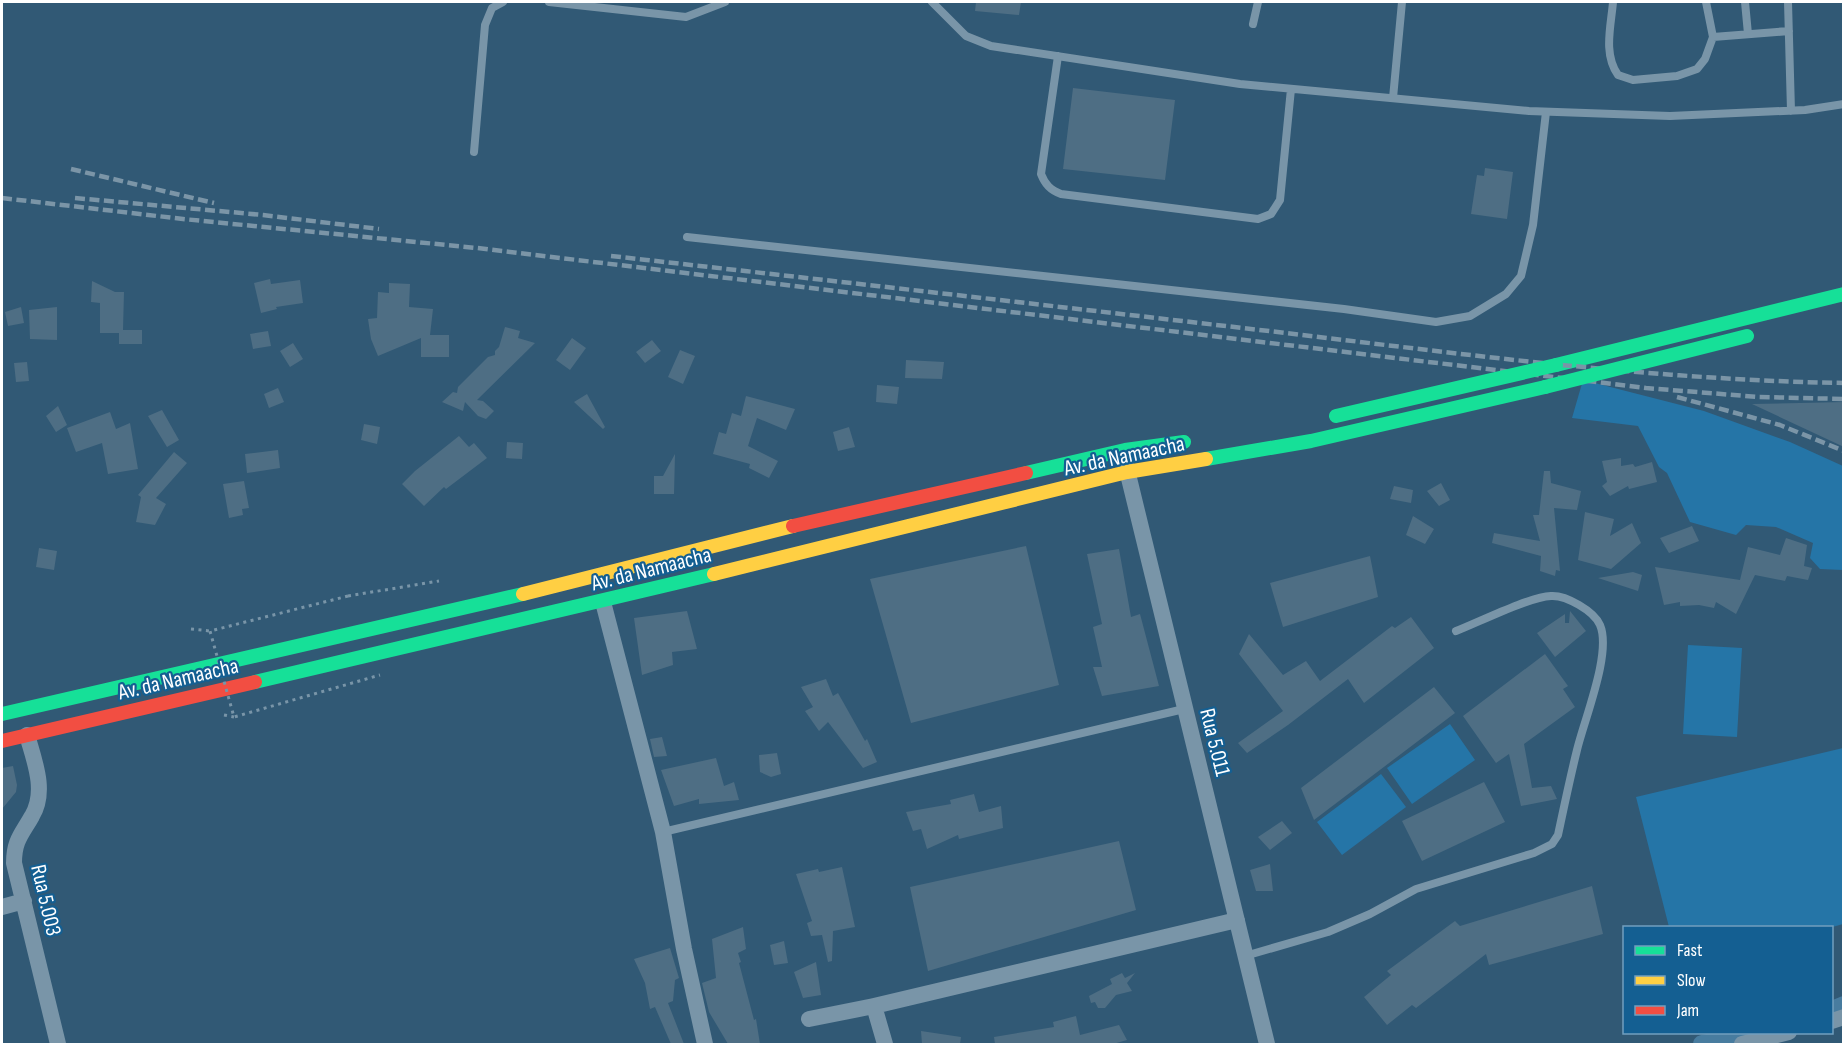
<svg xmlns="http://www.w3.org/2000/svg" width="1845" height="1046" viewBox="0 0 1845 1046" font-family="'Sofia Sans Condensed',sans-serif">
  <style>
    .green { fill: #2575a7 }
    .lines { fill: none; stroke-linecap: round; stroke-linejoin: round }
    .canal { stroke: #487c9f; stroke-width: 18 }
    .building { fill: #4e6e84 }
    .path { stroke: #7995a8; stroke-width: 3; stroke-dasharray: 3 4.5; stroke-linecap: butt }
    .lane { stroke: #7995a8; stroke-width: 8 }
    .street { stroke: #7995a8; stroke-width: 16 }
    .fast { stroke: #16e098; stroke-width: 14 }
    .slow { stroke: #ffcf43; stroke-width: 14 }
    .jam { stroke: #f24e42; stroke-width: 14 }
    .rail { stroke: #7b95a7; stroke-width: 4.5; stroke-dasharray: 10 4.5; stroke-linecap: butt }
    .path-bridge { stroke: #7995a8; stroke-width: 3; stroke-dasharray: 3 4.5; stroke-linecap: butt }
    .fast-bridge { stroke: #16e098; stroke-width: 14 }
    .labels { text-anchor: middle; stroke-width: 4.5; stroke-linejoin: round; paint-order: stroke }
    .street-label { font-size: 22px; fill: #fff; stroke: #145f92 }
  </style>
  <rect width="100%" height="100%" fill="#315975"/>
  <path class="green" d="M1583,380L1704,411L1790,442L1843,466V570L1820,569L1810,558L1813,543L1776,527L1746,525L1736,535L1690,522L1667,473L1659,467L1638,426L1572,418Z
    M1688,645L1742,648L1737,737L1683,734Z
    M1450,724L1475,760L1412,804L1387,768Z
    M1843,748V924L1829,928L1669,927L1636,797Z
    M1381,774L1406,807L1342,855L1317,822Z"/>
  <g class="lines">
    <path class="canal" d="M1832,1010L1844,1005
      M1702,1044L1759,1032"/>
  </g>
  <path class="building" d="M976,2H1021L1019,15L975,11Z
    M1073,88L1175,100L1165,180L1063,169Z
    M1485,168L1513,172L1507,219L1471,214L1477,175L1484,176Z
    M270,279L271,284L300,280L303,303L276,307L277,309L261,313L254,283Z
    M92,281L115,292H124L123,330H142V344H119V333H100V303L91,302Z
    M389,283L410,284L409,307L433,309L430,335H449V357H421V338L378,356L371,339L368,319L377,318L378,292L389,293Z
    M21,307L24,323L8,326L5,312Z
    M57,307V340L30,339L29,310Z
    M505,327L520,331L518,338L535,343L477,400L483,401L494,411L486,419L478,416L465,402L463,411L442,402L453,392L457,393L458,387L488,357L495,355V351L499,347Z
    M268,331L271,346L253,349L250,334Z
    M572,338L586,348L570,370L556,360Z
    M652,340L661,351L645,363L636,352Z
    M293,343L303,359L290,367L280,351Z
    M680,350L695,356L683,384L668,377Z
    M906,360L944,362L942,379L905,378Z
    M27,362L29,381L16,382L14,363Z
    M877,385L899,387L897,404L876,402Z
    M278,388L284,402L269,408L264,394Z
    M587,394L605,427L603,429L574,402Z
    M746,396L795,409L786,430L757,418L748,446L778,461L769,478L749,468L750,464L713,454L719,432L726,434L732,413L741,416Z
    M1844,402V447L1752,404Z
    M58,406L67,425L56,432L46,416Z
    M162,410L179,440L167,447L148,416Z
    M110,412L116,429L130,423L138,469L108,474L102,443L76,452L67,428Z
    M364,424L380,427L377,444L361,440Z
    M849,427L855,447L838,451L833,432Z
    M459,436L469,447L474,443L487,458L446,489L444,487L424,506L402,484L415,471Z
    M507,442L523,443L522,459L506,458Z
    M278,450L280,468L247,473L245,454Z
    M174,452L187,463L156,498L166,504L155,525L136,522L141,497L138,495Z
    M675,454L674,494H654V476H663Z
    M1621,458V466L1633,464L1635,467L1652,462L1657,482L1629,489L1628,486L1610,496L1602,486L1607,482L1602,461Z
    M1544,471H1550L1551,483L1581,491L1577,510L1554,508L1560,571L1556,570L1555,576L1540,571L1541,556L1492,543L1494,533L1540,541L1533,515H1539Z
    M244,481L249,508L242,509L243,515L229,518L223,484Z
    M1441,483L1450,500L1439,506L1427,491Z
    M1394,486L1413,490L1411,503L1390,499Z
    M1585,512L1614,519L1610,536L1632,523L1641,543L1611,569L1578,560Z
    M1413,516L1434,529L1425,544L1406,535Z
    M1692,526L1699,541L1669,553L1660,538Z
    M1786,538L1807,545L1804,566L1812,568L1808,580L1787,576L1785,581L1755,575L1736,614L1716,602L1714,608L1699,605L1680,606V602L1664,605L1655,567L1740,580L1748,547L1780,555Z
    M1026,546L1059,685L911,723L870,579Z
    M39,548L57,551L54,570L36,567Z
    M1119,549L1131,617L1140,614L1159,686L1102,696L1093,667H1102L1093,627L1102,624L1087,554Z
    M1370,556L1378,597L1283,627L1270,583Z
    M1633,572L1642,575L1638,591L1598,578Z
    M687,611L697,649L672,652L673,665L642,675L634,618Z
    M1570,611L1586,631L1555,657L1537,633L1565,614V623H1569Z
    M1411,617L1434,648L1364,703L1348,679L1288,725L1247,753L1238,743L1283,711L1239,654L1249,634L1283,675L1306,661L1320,681L1392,626L1395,628Z
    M1545,654L1568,686L1563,689L1575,707L1524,744L1532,788L1551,786L1557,799L1521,806L1509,754L1496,763L1463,716Z
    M826,679L833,696L838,693L865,741L867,739L877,762L863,768L828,722L819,731L805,711L813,707L801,687Z
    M1434,687L1455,713L1314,820L1301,788Z
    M662,737L667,756L654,757L650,739Z
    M777,753L781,774L771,777L760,772L759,755Z
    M716,758L724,786L734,782L739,800L699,804V799L674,806L661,770Z
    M13,766L17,785L16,792L2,809V768Z
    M1484,782L1505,822L1422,861L1402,821Z
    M974,794L979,812L1001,806L1003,828L959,839L958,835L927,849L921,829L913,831L906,812L951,804L950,800Z
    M1282,821L1292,833L1270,850L1258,837Z
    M1119,841L1136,910L928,971L910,887Z
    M1270,864L1273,891H1256L1250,870Z
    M842,867L855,927L833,931L832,961L828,962L822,935L811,936L807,923L812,921L796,874L818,869L819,872Z
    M1592,886L1603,934L1489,965L1486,954L1416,1008L1412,1005L1387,1025L1364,997L1391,975L1387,971L1455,921L1460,926Z
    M743,927L746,949L738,953L741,962L739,963L754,1020L756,1019L760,1044H728L709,1012L702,983L716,978L712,939Z
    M784,941L788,963L774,965L770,945Z
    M670,948L679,978L675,980L673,1001L668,1003L684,1044H671L655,1007L650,1009L645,983L634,959Z
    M816,962L821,995L803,998L794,972Z
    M1122,973L1125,978L1135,973L1127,983L1132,991L1116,995L1105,1008H1098L1095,1002L1091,1003L1089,996L1112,984L1110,979Z
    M1076,1016L1080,1035L1119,1025L1127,1040L1113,1044H995L994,1037L1054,1027L1053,1022Z
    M921,1031L961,1037L960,1044H922Z"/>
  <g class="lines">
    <path class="path" d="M348,596L439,581
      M191,629L210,631
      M224,715L234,717"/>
    <path class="lane" d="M549,2L686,17L725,2
      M932,2L966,36L991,46L1240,84L1529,111L1670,116L1805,110L1844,104
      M1613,2C1611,26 1603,54 1618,75L1633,80L1677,76L1697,69L1705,59L1713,37L1789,31
      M1706,2L1713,37
      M1745,2L1748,34
      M1788,2L1791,111
      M1253,24L1258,2
      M1058,56L1041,174C1045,184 1050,190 1061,194L1258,219L1271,214L1280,200L1291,89
      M1393,98L1402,2
      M474,152L485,25L492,8L503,2
      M687,237L1344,309L1436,322L1470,316L1506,294L1521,276L1533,225L1546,112
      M663,832L1184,709
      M1245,956L1328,932L1370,914L1416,889L1534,853L1552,844L1558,835C1564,807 1570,778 1577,750C1584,720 1612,653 1600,625C1594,611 1566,595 1551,596C1529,597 1479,622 1456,631"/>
    <path class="street" d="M1126,466L1267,1044
      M603,602L663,832L684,949L705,1044
      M27,735C34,760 47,791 32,816C22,834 14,840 14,863L58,1044
      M2,907L24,901
      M874,1006L885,1044
      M809,1019L874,1006L1237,920
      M1832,1021L1844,1017
      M1742,1044L1789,1032"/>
    <path class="fast" d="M1556,365L1844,294
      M1206,459L1311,441L1545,387
      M1026,473L1125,450L1184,442
      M255,682L714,574
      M2,714L523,594"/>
    <path class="slow" d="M714,574L1127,472L1206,459
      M523,594L793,526"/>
    <path class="jam" d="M793,526L1026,473
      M2,741L255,682"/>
    <path class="rail" d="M71,169L214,203
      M2,198L183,219L477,248L1646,388L1759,397L1844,399
      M75,198L263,215L379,229
      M611,256C836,281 1061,307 1286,333C1470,355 1657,380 1844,383
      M1677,397L1780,425L1844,451"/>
    <path class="path-bridge" d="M348,596L210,631L234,717L380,675"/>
    <path class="fast-bridge" d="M1545,387L1747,336
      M1336,416L1556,365"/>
  </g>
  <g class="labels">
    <g class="street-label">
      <text transform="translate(1124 455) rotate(-12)" y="8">Av. da Namaacha</text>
      <text transform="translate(651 568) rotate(-14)" y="8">Av. da Namaacha</text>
      <text transform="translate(178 678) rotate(-13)" y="8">Av. da Namaacha</text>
      <text transform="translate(1216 742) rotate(76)" y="8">Rua 5.011</text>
      <text transform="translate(47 900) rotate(77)" y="8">Rua 5.003</text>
    </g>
  </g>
  <rect width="1845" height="1046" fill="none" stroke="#ffffff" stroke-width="6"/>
  <rect x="1623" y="926" width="210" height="108" fill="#145f92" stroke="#729fbe" stroke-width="1.5"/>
  <rect x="1635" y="946" width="30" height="9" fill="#16e098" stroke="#729fbe" stroke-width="1.5"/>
  <text x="1677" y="956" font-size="18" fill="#ffffff">Fast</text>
  <rect x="1635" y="976" width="30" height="9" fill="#ffcf43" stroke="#729fbe" stroke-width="1.5"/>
  <text x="1677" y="986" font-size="18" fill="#ffffff">Slow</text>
  <rect x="1635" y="1006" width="30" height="9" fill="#f24e42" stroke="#729fbe" stroke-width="1.5"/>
  <text x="1677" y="1016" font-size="18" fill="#ffffff">Jam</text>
</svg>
